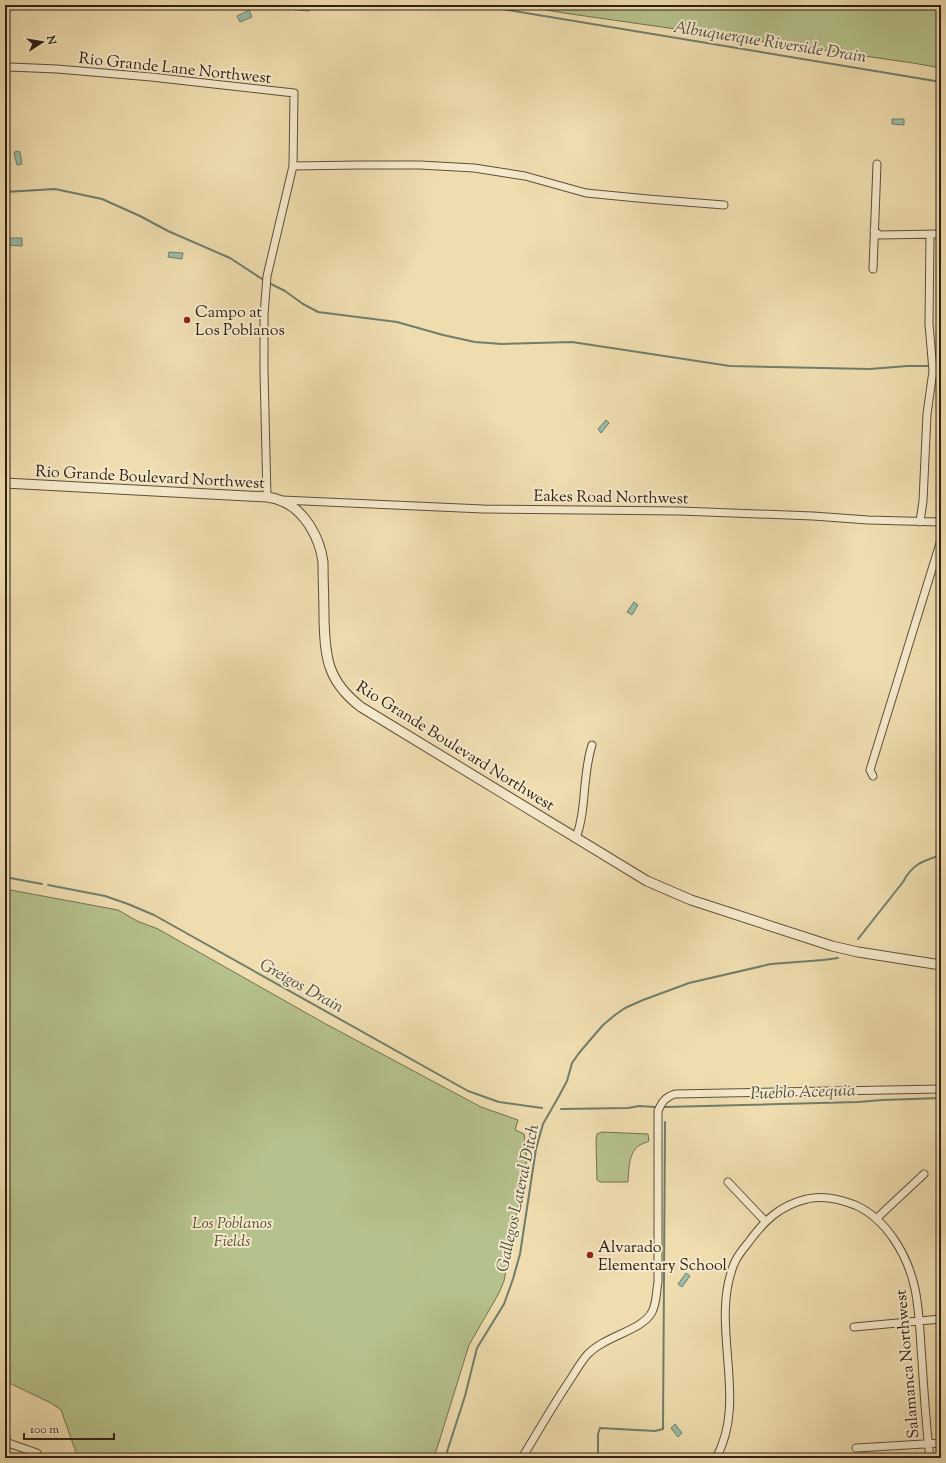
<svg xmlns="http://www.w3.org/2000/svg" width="946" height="1463" viewBox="0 0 946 1463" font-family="'Sorts Mill Goudy',serif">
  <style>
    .green { fill: #b6c28d; stroke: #727150 }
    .water { fill: #9abca8; stroke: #6f7e6c }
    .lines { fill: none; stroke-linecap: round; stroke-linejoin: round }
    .stream { stroke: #6f7e6c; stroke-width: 2 }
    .minor-casing { stroke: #5e4f3a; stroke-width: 9 }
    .tertiary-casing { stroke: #5e4f3a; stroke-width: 11 }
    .minor { stroke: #f5e9cb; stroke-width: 7 }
    .tertiary { stroke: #f5e9cb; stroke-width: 9 }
    .poi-dot { fill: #8f2418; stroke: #f5e9cb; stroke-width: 1.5 }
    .labels { text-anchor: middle; stroke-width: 4; stroke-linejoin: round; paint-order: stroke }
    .street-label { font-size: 16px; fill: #2e2013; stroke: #f5e9cb }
    .poi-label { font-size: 16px; fill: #2e2013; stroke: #f5e9cb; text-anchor: start }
    .park-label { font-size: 16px; font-style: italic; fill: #575138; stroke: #f5e9cb }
    .water-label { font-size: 17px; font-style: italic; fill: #4e4f40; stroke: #f5e9cb }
  </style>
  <rect width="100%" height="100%" fill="#efddaf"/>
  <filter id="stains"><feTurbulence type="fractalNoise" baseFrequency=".005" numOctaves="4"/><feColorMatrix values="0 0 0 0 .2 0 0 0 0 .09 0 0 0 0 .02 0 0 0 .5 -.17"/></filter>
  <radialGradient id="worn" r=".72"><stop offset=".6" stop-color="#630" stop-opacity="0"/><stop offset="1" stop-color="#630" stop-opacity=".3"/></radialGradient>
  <path class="green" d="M277,5H310L309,11L276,8Z
    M517,5H941V68L913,63L564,13Z
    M5,889L118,910L137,921L158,929L324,1023L481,1107L518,1120L515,1130L524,1134L527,1160L504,1281L499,1293L469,1345L434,1458H78L61,1410L51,1403L5,1381Z
    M602,1132L648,1134L649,1141C646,1143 643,1143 640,1145C628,1152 629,1170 628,1182H600L597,1180L596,1140L597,1134Z"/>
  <path class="water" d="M249,10L252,17L240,22L237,16Z
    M892,119H904V125L892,124Z
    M16,151L20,152L22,164L17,165L14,153Z
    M8,238H22V246L8,245Z
    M169,252L183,253L182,259L168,257Z
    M606,420L609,423L601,433L598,429Z
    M634,602L638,605L632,615L627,612Z
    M686,1273L690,1276L682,1287L678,1284Z
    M675,1424L682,1433L678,1437L671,1428Z"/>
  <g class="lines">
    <path class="stream" d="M478,5L941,82
      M5,192L55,189L102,199L140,216L168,231L230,258L262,279
      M271,284L285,291L303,304L318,312L397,322L443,335L475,342L502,344L572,342L730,366L870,369L907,366H941
      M5,877L42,884
      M48,885L105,896L128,904L154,915L468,1091L499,1102L542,1108
      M858,939L903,882C912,864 923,861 941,855
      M665,1107L858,1102L882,1100L941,1098
      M561,1109L628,1108L639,1106L655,1107
      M445,1458L465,1396L477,1348L504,1304L513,1279L520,1254L536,1149L543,1124L559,1096L567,1081L572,1063L579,1053L603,1025L615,1015L625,1008L643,1000L689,983L771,964L823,960L838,958
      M598,1458V1434L600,1428L655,1431L663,1429L665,1122"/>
    <g class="minor-casing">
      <path id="minor" d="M5,68L10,67L57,69L151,77L294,93L293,166L267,276L264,315V371L267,497
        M293,166L359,165H420L474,168L525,176L586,193L648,199L724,205
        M874,230L879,235L941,234
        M873,269L877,164
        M282,500L483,509L680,511L813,516L868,520L941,522
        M920,522L923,501L927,414L933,371L929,324L930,234
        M873,776L870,770L941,540
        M576,838C587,808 582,776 592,745
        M728,1182L765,1221
        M877,1218L924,1174
        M854,1327L941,1319
        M5,1441L11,1444L37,1453
        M856,1448L941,1443
        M522,1458C537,1433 552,1407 568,1383C574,1374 580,1363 587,1355C604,1336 642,1331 652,1312C657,1302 656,1292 658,1282V1111C662,1102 665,1097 675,1094L941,1089
        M716,1458C749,1399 709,1326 734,1264C737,1256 743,1249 748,1243C763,1222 780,1205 807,1199C823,1195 840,1199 855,1205C887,1219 908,1256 915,1289C920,1313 920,1337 922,1361C924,1393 926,1426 930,1458"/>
    </g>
    <g class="tertiary-casing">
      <path id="tertiary" d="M5,483L267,497C271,498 275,498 279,500C304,508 320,538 323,562C323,581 324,599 324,618C325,657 327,681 361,707L647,881L691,900L832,946L858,952L941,965"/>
    </g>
    <use href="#minor" class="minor"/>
    <use href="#tertiary" class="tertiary"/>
  </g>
  <g class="poi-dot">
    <circle cx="187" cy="320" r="4"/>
    <circle cx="590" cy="1255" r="4"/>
  </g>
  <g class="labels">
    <g class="street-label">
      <text transform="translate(175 67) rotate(6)" y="6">Rio Grande Lane Northwest</text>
      <text transform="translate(150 476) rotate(3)" y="6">Rio Grande Boulevard Northwest</text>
      <text transform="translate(611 496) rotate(1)" y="6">Eakes Road Northwest</text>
      <text transform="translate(456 745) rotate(32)" y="6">Rio Grande Boulevard Northwest</text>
      <text transform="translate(906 1364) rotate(-95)" y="6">Salamanca Northwest</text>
    </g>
    <g class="poi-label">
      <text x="195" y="317">Campo at<tspan x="195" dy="18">Los Poblanos</tspan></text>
      <text x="598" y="1252">Alvarado<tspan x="598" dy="18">Elementary School</tspan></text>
    </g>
    <g class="park-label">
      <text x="232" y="1228">Los Poblanos<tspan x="232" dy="18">Fields</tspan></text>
    </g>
    <g class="water-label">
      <text transform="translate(770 41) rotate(9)" y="6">Albuquerque Riverside Drain</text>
      <text transform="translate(302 985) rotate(29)" y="6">Greigos Drain</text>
      <text transform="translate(803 1091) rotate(-2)" y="6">Pueblo Acequia</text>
      <text transform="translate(517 1198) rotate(-78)" y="6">Gallegos Lateral Ditch</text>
    </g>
  </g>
  <rect width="946" height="1463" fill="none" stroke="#efddaf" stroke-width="20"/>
  <rect x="6" y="6" width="934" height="1451" fill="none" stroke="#2e2013" stroke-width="2"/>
  <rect x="10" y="10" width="926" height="1443" fill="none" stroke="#2e2013"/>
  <g transform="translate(42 42) rotate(78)" stroke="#f5e9cb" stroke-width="3" paint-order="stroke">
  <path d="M0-3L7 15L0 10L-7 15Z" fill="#2e2013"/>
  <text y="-6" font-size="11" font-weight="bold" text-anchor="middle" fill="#2e2013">N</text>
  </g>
  <path d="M24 1433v6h90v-6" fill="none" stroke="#2e2013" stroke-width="2"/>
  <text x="30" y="1433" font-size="12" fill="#2e2013" stroke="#f5e9cb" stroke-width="3" paint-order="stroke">100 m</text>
  <rect width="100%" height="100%" filter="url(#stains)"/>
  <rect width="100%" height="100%" fill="url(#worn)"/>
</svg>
